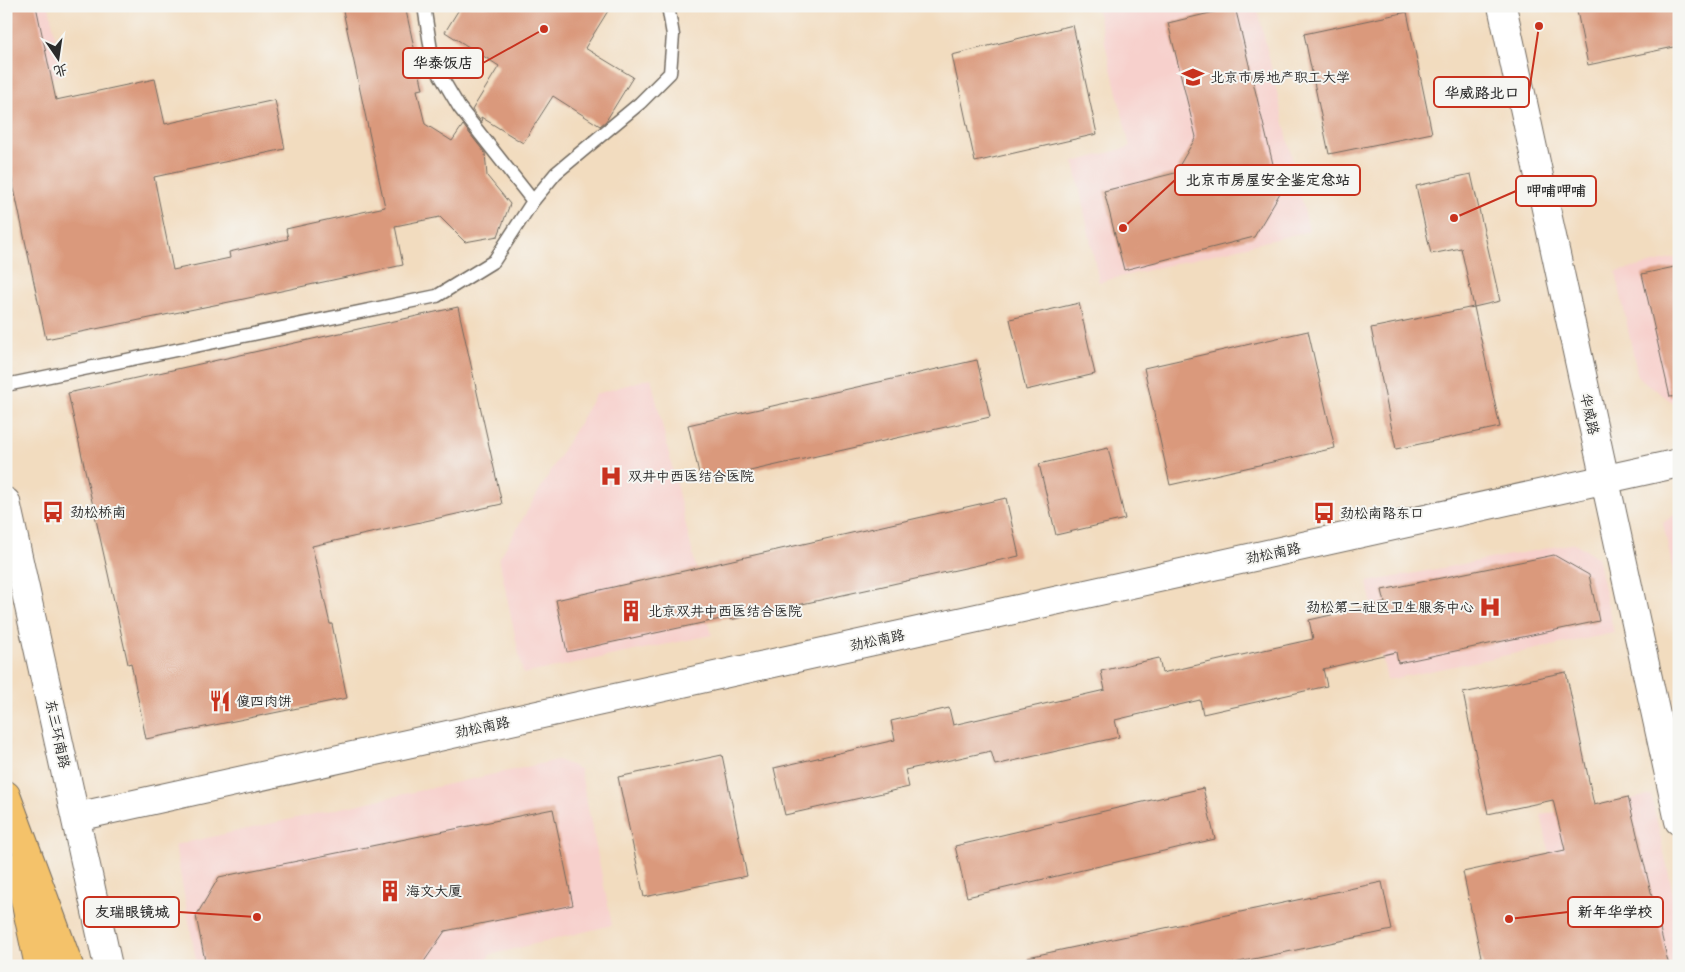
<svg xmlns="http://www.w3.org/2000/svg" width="1685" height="972" viewBox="0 0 1685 972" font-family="'Shantell Sans','LXGW WenKai TC',sans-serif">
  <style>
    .built { fill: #f7d0cc }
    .building { fill: #da997b }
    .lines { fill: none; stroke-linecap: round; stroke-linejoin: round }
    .service-casing { stroke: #71695f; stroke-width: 15 }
    .tertiary-casing { stroke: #71695f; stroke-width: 30 }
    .trunk-casing { stroke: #71695f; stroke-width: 30 }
    .service { stroke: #fff; stroke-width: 12 }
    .tertiary { stroke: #fff; stroke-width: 28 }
    .trunk { stroke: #f4c26a; stroke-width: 28 }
    .labels { text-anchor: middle; stroke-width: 4; stroke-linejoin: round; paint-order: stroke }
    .poi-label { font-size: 14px; fill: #2b2b2b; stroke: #f6f6f2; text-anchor: start }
    .street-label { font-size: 14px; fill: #2b2b2b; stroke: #f6f6f2 }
    .leader { fill: none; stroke: #c8321e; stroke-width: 2 }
    .callout-dot { fill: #c8321e; stroke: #f6f6f2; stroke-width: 2 }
    .callout { fill: #f6f6f2; stroke: #c8321e; stroke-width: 2 }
    .callout-label { font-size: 15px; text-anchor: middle; font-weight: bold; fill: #2b2b2b }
  </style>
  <rect width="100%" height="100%" fill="#f6f6f2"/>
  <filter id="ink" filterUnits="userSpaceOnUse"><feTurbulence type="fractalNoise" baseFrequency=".02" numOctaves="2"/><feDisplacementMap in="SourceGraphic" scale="10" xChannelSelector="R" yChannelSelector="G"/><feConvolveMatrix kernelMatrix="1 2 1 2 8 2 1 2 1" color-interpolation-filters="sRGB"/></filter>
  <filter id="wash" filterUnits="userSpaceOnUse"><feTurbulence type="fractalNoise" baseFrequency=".0096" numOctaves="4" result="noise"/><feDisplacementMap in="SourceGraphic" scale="20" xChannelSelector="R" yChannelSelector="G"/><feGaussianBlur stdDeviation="1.12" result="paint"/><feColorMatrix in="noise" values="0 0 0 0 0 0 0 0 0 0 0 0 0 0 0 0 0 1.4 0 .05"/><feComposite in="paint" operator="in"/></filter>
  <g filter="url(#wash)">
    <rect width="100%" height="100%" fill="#f2dcbf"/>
    <path class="built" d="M6,6H49L63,75L6,87Z
      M1096,6H1257L1309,231L1099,282L1074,162L1130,147Z
      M1679,257V407L1638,377L1616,272Z
      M651,378L712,635L523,674L499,559L596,394Z
      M1679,511V600L1663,523Z
      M1575,543L1597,557L1614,633L1387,680L1367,582Z
      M558,760L580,769L612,925L490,955L484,966H197L175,845Z
      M1651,795L1679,920V966H1574L1541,815Z"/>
    <g id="blocks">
      <path class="building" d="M6,6H36L56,100L155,79L165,124L275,100L285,149L154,177L173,270L230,258L229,252L288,239L286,229L385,207L342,6H405L423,89L417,90L425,124L452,141L463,125L485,153L487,176L510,204L498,236L465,242L440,217L395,226L403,265L239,300L46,339L6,151Z
        M461,6H611L585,48L633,77L606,121L600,126L553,96L523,143L481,117L482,123L472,110L499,66L445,32Z
        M1576,6H1679V46L1588,65Z
        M1235,7L1280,193L1254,237L1124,270L1104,191L1175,173L1196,137L1168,23Z
        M1407,12L1432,133L1329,154L1304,34Z
        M1073,25L1097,134L975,162L952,55Z
        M1471,174L1500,301L1474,307L1461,248L1431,254L1416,186Z
        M1679,266V396L1670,397L1642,274Z
        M1079,303L1095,374L1026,390L1010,319Z
        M458,307L502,504L312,546L330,624H332L347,698L146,739L131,663L128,664L68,393Z
        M1474,307L1500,427L1396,449L1371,328Z
        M1308,331L1335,448L1170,485L1144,368Z
        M977,360L990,417L701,482L688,425Z
        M1108,448L1125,519L1056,535L1039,464Z
        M1006,498L1019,556L730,620V617L567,652L556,600Z
        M1554,555L1589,575L1599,621L1398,663L1396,652L1323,669L1327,686L1203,714L1200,700L1115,720L1119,737L995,765L991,751L905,770L909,787L785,815L774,768L895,740L891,721L949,708L953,725L1105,690L1101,671L1159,658L1162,673L1313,639L1309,620L1385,603L1382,590Z
        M1566,672L1594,805L1628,797L1669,966H1483L1463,872L1565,850L1553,800L1488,814L1463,693Z
        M722,755L747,876L644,897L618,777Z
        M1203,788L1215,839L967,897L955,846Z
        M553,809L573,905L445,931L421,966H206L196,916L219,877Z
        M1382,882L1392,930L1220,966H1029L1028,957Z"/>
    </g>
  </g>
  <g filter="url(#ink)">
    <use href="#blocks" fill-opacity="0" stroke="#71695f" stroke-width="1"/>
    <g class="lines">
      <g class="service-casing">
        <path id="service" d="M424,6L433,63L459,107L533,201
          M6,385L437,296L494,261L533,201L556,173L640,103L670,73L673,35L668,6"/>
      </g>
      <g class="tertiary-casing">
        <path id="tertiary" d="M1502,6L1679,821
          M6,502L108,966
          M76,817L1679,463"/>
      </g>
      <g class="trunk-casing">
        <path id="trunk" d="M6,795L69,966
          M18,867L39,966"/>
      </g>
      <use href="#service" class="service"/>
      <use href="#tertiary" class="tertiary"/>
      <use href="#trunk" class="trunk"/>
    </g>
  </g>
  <defs>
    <g id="school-bare" transform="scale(1.725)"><path d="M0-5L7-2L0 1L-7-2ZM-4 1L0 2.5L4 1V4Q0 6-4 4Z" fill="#c8321e" stroke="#f6f6f2" stroke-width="2.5" paint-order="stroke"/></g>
    <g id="hospital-bare" transform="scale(1.725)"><path d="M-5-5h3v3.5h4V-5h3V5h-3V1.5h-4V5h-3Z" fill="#c8321e" stroke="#f6f6f2" stroke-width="2.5" paint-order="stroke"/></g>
    <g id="bus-bare" transform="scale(1.725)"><path d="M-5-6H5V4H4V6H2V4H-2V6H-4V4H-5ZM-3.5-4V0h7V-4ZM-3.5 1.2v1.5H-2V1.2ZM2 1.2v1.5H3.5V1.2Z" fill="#c8321e" stroke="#f6f6f2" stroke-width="2.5" paint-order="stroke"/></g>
    <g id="building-bare" transform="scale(1.725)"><path d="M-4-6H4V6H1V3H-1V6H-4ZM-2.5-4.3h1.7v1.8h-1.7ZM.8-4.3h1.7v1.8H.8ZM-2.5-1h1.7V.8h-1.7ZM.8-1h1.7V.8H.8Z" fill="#c8321e" stroke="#f6f6f2" stroke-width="2.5" paint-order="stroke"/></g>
    <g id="restaurant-bare" transform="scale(1.725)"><path d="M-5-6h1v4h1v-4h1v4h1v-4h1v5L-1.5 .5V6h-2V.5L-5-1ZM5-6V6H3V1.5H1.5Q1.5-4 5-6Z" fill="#c8321e" stroke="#f6f6f2" stroke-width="2.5" paint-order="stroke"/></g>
  </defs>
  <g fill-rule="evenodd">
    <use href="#school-bare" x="1193" y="77"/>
    <use href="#hospital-bare" x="611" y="476"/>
    <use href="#bus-bare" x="53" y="512"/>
    <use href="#bus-bare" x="1324" y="513"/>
    <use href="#hospital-bare" x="1490" y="607"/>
    <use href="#building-bare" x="631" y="611"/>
    <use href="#restaurant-bare" x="220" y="701"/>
    <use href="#building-bare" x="390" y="891"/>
  </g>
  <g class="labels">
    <g class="poi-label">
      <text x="1210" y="82">北京市房地产职工大学</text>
      <text x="628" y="481">双井中西医结合医院</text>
      <text x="70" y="517">劲松桥南</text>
      <text x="1340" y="518">劲松南路东口</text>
      <text x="1474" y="612" text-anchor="end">劲松第二社区卫生服务中心</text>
      <text x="648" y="616">北京双井中西医结合医院</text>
      <text x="236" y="706">傻四肉饼</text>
      <text x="406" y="896">海文大厦</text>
    </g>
    <g class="street-label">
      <text transform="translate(1590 414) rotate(78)" y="5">华威路</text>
      <text transform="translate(1273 553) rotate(-12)" y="5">劲松南路</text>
      <text transform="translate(877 640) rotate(-12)" y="5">劲松南路</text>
      <text transform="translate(482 727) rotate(-12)" y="5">劲松南路</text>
      <text transform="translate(58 734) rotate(78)" y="5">东三环南路</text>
    </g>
  </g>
  <path class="leader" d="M544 29L483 63M1539 26L1529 92M1123 228L1175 180M1454 218L1516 191M1509 919L1568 912M257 917L179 912"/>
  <g class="callout-dot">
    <circle cx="544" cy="29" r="5"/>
    <circle cx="1539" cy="26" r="5"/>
    <circle cx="1123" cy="228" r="5"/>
    <circle cx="1454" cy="218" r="5"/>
    <circle cx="1509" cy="919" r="5"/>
    <circle cx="257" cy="917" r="5"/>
  </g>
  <g class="callout">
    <rect x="403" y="48" width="80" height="30" rx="5"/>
    <rect x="1434" y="77" width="95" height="30" rx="5"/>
    <rect x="1175" y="165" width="185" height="30" rx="5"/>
    <rect x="1516" y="176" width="80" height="30" rx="5"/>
    <rect x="1568" y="897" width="95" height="30" rx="5"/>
    <rect x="84" y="897" width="95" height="30" rx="5"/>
  </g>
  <g class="callout-label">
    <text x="443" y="68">华泰饭店</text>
    <text x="1482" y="98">华威路北口</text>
    <text x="1268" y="185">北京市房屋安全鉴定总站</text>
    <text x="1556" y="196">呷哺呷哺</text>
    <text x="1615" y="917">新年华学校</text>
    <text x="132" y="917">友瑞眼镜城</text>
  </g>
  <rect width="1685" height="972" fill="none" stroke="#f6f6f2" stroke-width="25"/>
  <g transform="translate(58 58) rotate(167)" stroke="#f6f6f2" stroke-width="4" paint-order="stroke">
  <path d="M0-4L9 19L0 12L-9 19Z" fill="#2b2b2b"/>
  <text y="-8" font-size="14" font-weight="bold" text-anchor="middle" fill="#2b2b2b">北</text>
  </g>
</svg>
